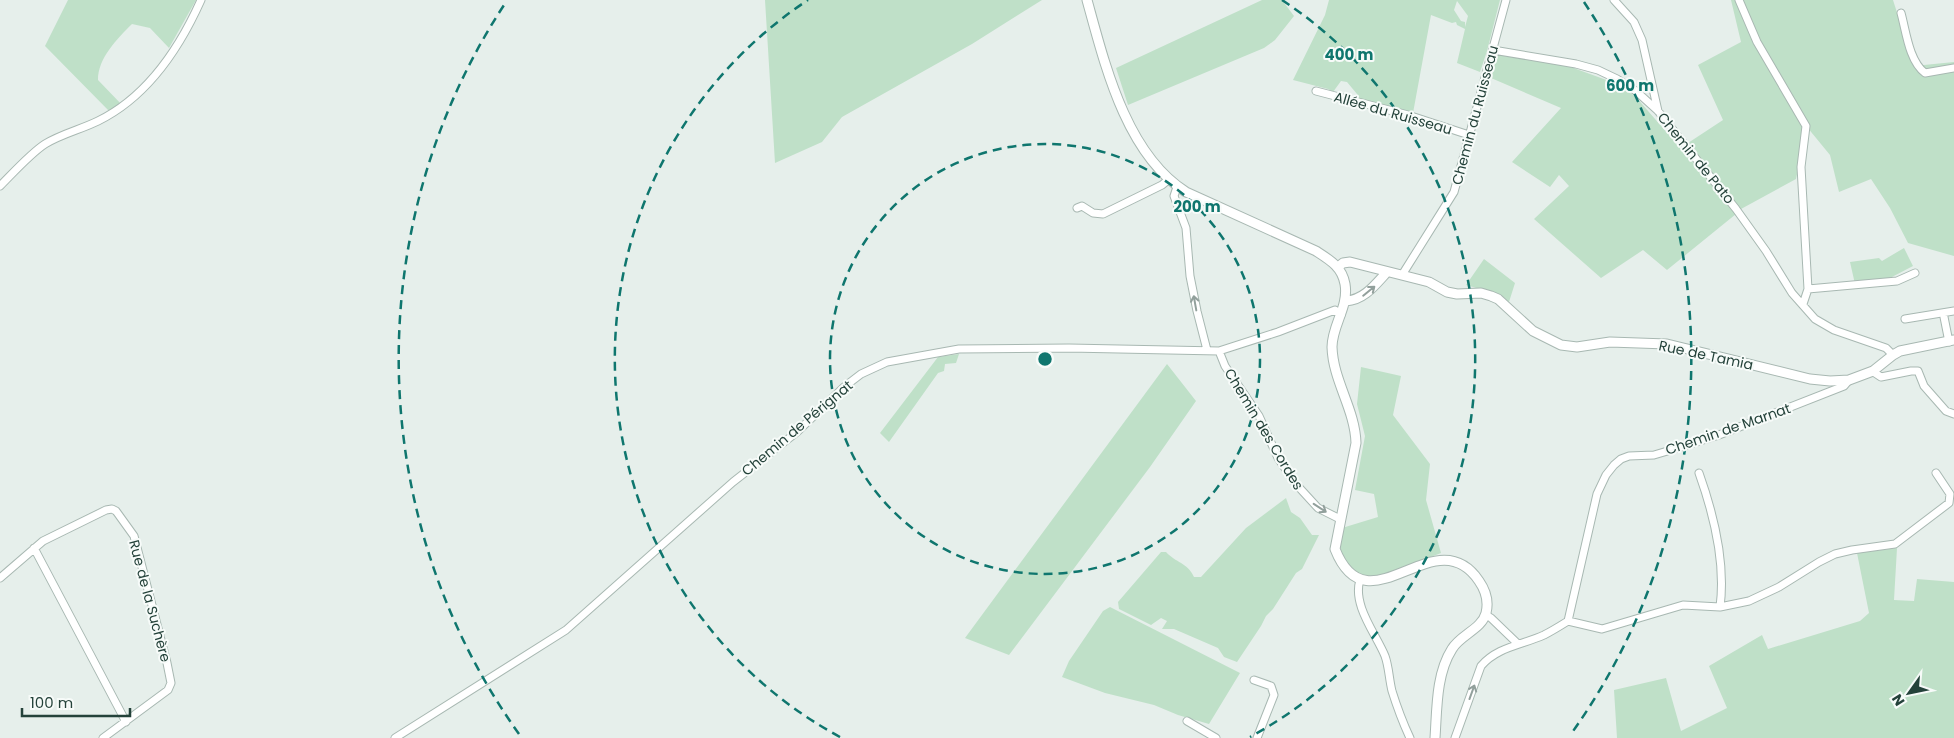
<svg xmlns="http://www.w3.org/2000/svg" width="1954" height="738" viewBox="0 0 1954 738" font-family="Poppins,sans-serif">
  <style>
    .green { fill: #bfe0c8; fill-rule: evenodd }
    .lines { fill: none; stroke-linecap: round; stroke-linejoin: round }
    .minor-casing { stroke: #a8b8b2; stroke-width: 9 }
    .tertiary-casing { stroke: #a8b8b2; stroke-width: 11 }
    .minor { stroke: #fff; stroke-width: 7 }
    .tertiary { stroke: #fff; stroke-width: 9 }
    .oneway { stroke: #92a09c }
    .ring { fill: none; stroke: #0f766e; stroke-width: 2.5; stroke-dasharray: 9 6 }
    .labels { text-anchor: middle; stroke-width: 4; stroke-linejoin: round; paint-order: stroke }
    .street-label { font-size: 14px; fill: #24423a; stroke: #f7fbf9 }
    .centre { fill: #0f766e; stroke: #f7fbf9; stroke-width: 2.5 }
    .ring-label { font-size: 15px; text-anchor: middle; font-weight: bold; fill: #0f766e; stroke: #f7fbf9; stroke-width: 4; stroke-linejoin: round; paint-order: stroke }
  </style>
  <rect width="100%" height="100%" fill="#e6efeb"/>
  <path class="green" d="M68,0H196L169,48L150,28L132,24C117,39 98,58 98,80L123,106L111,113L45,46Z
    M765,0H1042L972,44L842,117L822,142L775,163Z
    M1262,0H1282L1294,16L1275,40L1264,48L1128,105L1116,68Z
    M1329,0H1500L1487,51L1480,72L1457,63L1465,29L1457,25L1456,22L1452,23L1431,15L1413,113L1356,99L1357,94L1347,82L1341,81L1333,92L1328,89L1293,80L1325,15ZM1457,1L1468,16L1465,27V22L1461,21L1454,10Z
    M1731,0H1893L1914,66L1954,62V256L1908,243L1890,208L1871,179L1839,192L1830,155L1807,127L1796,179L1741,209L1688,143L1723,120L1698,65L1741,42Z
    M1497,55L1568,66L1612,82L1635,96L1702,173L1736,214L1667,270L1643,250L1601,278L1534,219L1569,186L1559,175L1550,187L1512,162L1561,108L1491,78Z
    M1904,248L1913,266L1890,278L1855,284L1850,262L1879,258L1882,261Z
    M1484,259L1515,283L1509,302L1497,294L1466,285Z
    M959,354L956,363L945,364L944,371L938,373L889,442L880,433L938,357Z
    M1167,364L1196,401L1150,467L1009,655L965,638Z
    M1361,367L1401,376L1393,415L1430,464L1426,500L1441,553L1381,576L1363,577L1352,569L1343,560L1340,547L1342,528L1378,517L1374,494L1355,490L1365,436L1357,404Z
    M1286,498L1291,512L1300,518L1312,535H1319L1302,569L1296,573L1273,609L1266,616L1261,626L1237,662L1224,657L1218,648L1174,629H1162L1167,621L1161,618L1151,625L1119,609L1118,602L1161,552H1166C1176,563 1187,562 1194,577H1201L1246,528Z
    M1897,548L1894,600L1914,601L1917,579L1954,582V738H1617L1614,690L1666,678L1681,731L1727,708L1709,666L1762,635L1768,649L1860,621L1869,613L1857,553Z
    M1110,607L1240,673L1209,724L1178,715L1154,705L1105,693L1062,677L1069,661L1103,611Z"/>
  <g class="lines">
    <g class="minor-casing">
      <path id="minor" d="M1614,0L1634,22L1642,40L1658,111
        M1739,0L1757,42L1806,126L1801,167L1808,289L1803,304
        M1901,13C1906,31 1909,61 1925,73L1954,68
        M1493,50L1576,64L1598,70L1617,79L1636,91L1658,111L1736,209L1766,251L1792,293L1815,319L1834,330L1886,348L1893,355
        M1316,91L1408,115L1469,135
        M0,186C13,173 31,153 45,144C61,134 82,129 98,121C147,97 180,47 201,0
        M1177,187L1174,196L1186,228L1190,276L1197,311L1207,350
        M1077,208L1082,206L1093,213L1103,214L1162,185L1168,180
        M1402,275L1454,192L1506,0
        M1808,289L1897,281L1915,273
        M1944,317L1949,342
        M1905,319L1954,311
        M1219,351L1225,366L1259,416L1278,458L1295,483L1318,508L1340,519
        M1875,369V373L1881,377L1911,371H1918L1924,386L1946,411L1954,414
        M1699,473C1714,515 1726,562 1720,607
        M34,548L126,722
        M0,578L43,541L106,510L112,509L116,511L134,536L167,663L171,683L168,690L103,738
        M1360,580C1352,605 1376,634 1385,656C1389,667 1389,679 1392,691C1397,707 1403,723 1410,738
        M1486,615L1491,618L1518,644
        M1568,621L1602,629L1683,605L1720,607L1749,601L1779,587L1819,562L1835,554L1852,550L1895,544L1949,503L1950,494L1936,473
        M1568,621L1597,494L1606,475L1614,465L1621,459L1629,456L1654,455L1681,447L1719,435L1844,386L1849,380
        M1254,680L1271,686L1274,695L1257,738
        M1187,721L1216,738
        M395,738L566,630L733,482L797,432L844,387L861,374L887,362L959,349L1069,348L1219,351L1278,332L1335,310L1341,315
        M1455,738L1481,666C1497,647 1522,645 1544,635C1552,631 1560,626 1568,621"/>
    </g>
    <g class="tertiary-casing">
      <path id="tertiary" d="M1087,0C1105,65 1126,154 1186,192L1316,251C1330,260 1342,267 1345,284C1349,307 1332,325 1332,347C1333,381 1355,409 1356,443L1335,549C1368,633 1435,516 1479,581C1486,591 1489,601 1486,613C1482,629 1460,635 1452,649C1436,674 1437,709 1435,738
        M1338,267L1343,263L1350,262L1429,282L1447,292L1457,294L1481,293L1491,296L1498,299L1533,331L1561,345L1577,347L1610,342L1667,344L1810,379L1830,381L1849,380L1873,371L1893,355L1900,351L1954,340
        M1346,301C1364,300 1375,285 1387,272"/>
    </g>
    <use href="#minor" class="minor"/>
    <use href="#tertiary" class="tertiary"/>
  </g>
  <defs><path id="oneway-shaft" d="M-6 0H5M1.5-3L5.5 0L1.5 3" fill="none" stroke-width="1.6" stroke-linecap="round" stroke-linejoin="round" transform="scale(1.25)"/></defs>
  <g class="oneway">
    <use href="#oneway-shaft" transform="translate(1369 291) rotate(-39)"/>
    <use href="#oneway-shaft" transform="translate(1195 303) rotate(-100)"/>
    <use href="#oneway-shaft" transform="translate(1320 508) rotate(33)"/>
    <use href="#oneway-shaft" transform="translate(1472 692) rotate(-70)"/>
  </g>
  <g class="ring">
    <circle cx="1045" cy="359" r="215"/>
    <path d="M840 737A430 430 0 0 1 808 0M1282 0A430 430 0 0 1 1250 737"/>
    <path d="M519 734A646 646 0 0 1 506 2M1584 2A646 646 0 0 1 1571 734"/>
  </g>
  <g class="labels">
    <g class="street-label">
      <text transform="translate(1393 113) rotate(16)" y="5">Allée du Ruisseau</text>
      <text transform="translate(1475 115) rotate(-75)" y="5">Chemin du Ruisseau</text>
      <text transform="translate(1696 158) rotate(51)" y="5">Chemin de Pato</text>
      <text transform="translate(1706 355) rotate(12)" y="5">Rue de Tamia</text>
      <text transform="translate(797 428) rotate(-40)" y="5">Chemin de Pérignat</text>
      <text transform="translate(1264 429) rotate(59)" y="5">Chemin des Cordes</text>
      <text transform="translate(1728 429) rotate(-19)" y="5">Chemin de Marnat</text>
      <text transform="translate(150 601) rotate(75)" y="5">Rue de la Suchère</text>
    </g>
  </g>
  <circle cx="1045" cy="359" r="8" class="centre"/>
  <g class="ring-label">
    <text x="1349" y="60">400 m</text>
    <text x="1630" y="91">600 m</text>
    <text x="1197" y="212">200 m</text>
  </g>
  <g transform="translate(1909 693) rotate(237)" stroke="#f7fbf9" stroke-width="4" paint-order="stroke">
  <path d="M0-4L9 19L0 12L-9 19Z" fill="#24423a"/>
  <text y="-8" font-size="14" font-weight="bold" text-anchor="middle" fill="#24423a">N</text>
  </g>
  <path d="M22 708v8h108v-8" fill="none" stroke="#24423a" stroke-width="2.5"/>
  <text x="30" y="708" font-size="15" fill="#24423a" stroke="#f7fbf9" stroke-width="4" paint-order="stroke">100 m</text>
</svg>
